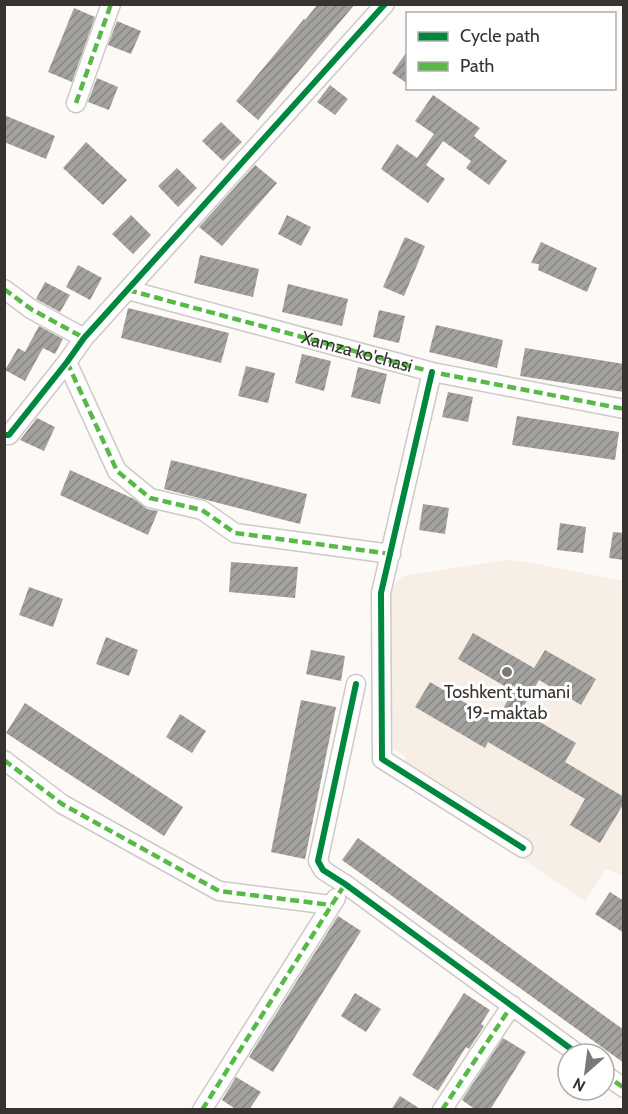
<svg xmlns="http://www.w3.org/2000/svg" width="628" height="1114" viewBox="0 0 628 1114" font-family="Cabin,sans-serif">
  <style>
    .built { fill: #f7eee5 }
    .building { fill: url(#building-hatch) }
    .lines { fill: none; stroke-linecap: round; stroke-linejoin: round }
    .minor-casing { stroke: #cdcac7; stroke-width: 21 }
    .minor { stroke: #fffefe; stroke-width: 18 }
    .quiet { stroke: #58b947; stroke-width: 4.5; stroke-dasharray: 9 4.5; stroke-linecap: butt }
    .cycleway-casing { stroke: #fff; stroke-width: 10 }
    .cycleway { stroke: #00873e; stroke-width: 6 }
    .poi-dot { fill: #7b7875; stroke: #fff; stroke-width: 2 }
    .labels { text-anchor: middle; stroke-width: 6; stroke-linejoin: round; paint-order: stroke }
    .street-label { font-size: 18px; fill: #363330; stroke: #fff }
    .poi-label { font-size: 18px; fill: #363330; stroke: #fff }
  </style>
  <defs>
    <pattern id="building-hatch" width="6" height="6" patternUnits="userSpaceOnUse" patternTransform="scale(1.5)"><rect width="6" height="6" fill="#a4a29f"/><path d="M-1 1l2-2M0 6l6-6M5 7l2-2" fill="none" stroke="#868582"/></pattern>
  </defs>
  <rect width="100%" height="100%" fill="#fcf9f6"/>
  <path class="built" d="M506,560L532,563L623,581V876L606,869L585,901L395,773L406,757L393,748L388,597L392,587L403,576Z"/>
  <path class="building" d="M318,4H355L258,120L236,101L304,19L305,20Z
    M74,8L95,17L72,82L48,72Z
    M117,21L141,31L131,54L108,45Z
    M408,50V84L392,73Z
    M97,78L118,87L109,110L88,102Z
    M330,85L348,99L335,115L317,102Z
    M433,95L480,128L474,136L507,161L489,185L466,168L471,161L443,141L426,165L445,179L428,203L381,169L397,144L417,158L434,134L415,121Z
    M4,115L55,136L46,159L4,142Z
    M221,122L242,142L223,161L202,141Z
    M86,142L127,180L103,205L63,168Z
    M255,165L277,183L222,246L199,227Z
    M177,168L197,188L178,207L158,186Z
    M131,215L151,235L133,254L112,234Z
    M287,215L311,227L301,246L278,234Z
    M405,237L425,246L404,296L383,287Z
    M541,242L597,268L587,292L538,270L539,264L531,263Z
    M200,255L259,269L253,297L194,283Z
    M78,265L102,278L90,300L66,287Z
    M45,282L70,295L60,312L36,299Z
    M288,284L348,299L342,326L282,312Z
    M128,308L229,333L221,363L121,338Z
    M379,310L405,316L399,343L373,337Z
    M436,325L503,340L497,368L429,352Z
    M39,326L63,339L55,354L43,348L25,381L5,370L18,348L25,352Z
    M525,348L624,364V392L520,376Z
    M302,354L331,361L324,391L295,383Z
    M246,366L275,373L268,403L238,396Z
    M358,367L387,374L380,404L351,397Z
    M448,392L473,397L468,422L442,417Z
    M517,416L619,432L615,460L512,445Z
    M37,418L55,427L44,451L20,440Z
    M171,460L307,494L300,524L164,489Z
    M70,470L134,499L147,509L158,511L148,535L60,495Z
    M423,504L449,508L445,534L419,530Z
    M560,523L586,527L583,553L557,550Z
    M613,532L624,533V560L609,558Z
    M231,562L298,567L295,598L229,592Z
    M29,587L63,599L53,627L19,615Z
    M473,633L534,668L545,650L596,679L581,705L539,680L521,711L576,743L565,762L624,797V803L600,843L570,825L585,799L488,742L485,748L415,707L430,682L496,721L513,691L458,659Z
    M106,637L138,650L129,676L96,664Z
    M311,650L345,656L341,681L306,674Z
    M301,700L336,707L305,859L271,852Z
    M25,703L183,807L164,836L6,733Z
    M180,714L206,731L192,753L166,737Z
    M358,838L624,1030V1063L342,860Z
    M610,892L624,901V933L595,914Z
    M338,916L361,931L273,1072L249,1057Z
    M355,993L381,1009L366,1032L341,1016Z
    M464,993L490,1010L481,1024L484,1026L469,1049L466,1047L438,1091L412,1075Z
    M503,1038L526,1052L490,1110H476L462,1100Z
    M236,1077L261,1092L249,1110H237L222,1100Z
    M400,1096L422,1110H391Z"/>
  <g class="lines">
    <g class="minor-casing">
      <path id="minor" d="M76,103L111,4
        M4,289L31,309L84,338
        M128,290L432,372L624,409
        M67,362L117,471L150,498L202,510L235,533L391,554
        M432,372L381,593L382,759L523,848
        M4,435H9L67,362L84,338L385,4
        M356,684L318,861L323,870L345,884L578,1054
        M4,760L62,804L219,891L331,905
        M604,1074L624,1088
        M202,1110L336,898
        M442,1110L512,1005"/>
    </g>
    <use href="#minor" class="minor"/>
    <g class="quiet">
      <path d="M76,103L111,4"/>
      <path d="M4,289L31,309L84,338"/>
      <path id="s1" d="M128,290L432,372L624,409"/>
      <path d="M67,362L117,471L150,498L202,510L235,533L391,554"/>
      <path d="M4,760L62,804L219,891L331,905"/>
      <path d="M604,1074L624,1088"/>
      <path d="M202,1110L345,884"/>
      <path d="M442,1110L512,1005"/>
    </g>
    <g class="cycleway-casing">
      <path id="cycleway" d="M432,372L381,593L382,759L523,848
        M4,435H9L67,362L84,338L385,4
        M356,684L318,861L323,870L345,884L578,1054"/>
    </g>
    <use href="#cycleway" class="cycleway"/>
  </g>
  <circle class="poi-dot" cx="507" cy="672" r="6"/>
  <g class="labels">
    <g class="street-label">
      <text dy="6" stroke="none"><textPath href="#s1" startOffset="237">Xamza ko'chasi</textPath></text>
    </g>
    <g class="poi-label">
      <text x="507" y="698">Toshkent tumani<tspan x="507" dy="21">19-maktab</tspan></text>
    </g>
  </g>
  <rect width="628" height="1114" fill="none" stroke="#363330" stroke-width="12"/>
  <rect x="406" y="12" width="210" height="78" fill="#ffffff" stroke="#afadac" stroke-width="1.5"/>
  <rect x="418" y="32" width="30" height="9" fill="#00873e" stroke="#afadac" stroke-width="1.5"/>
  <text x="460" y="42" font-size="18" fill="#363330">Cycle path</text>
  <rect x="418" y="62" width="30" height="9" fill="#58b947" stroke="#afadac" stroke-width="1.5"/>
  <text x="460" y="72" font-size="18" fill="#363330">Path</text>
  <g transform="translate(586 1072) rotate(208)"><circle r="28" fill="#ffffff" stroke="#afadac" stroke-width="1.5"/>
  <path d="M0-4.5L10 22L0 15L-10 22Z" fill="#7b7875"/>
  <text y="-9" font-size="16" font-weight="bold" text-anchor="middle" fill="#363330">N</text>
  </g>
</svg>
